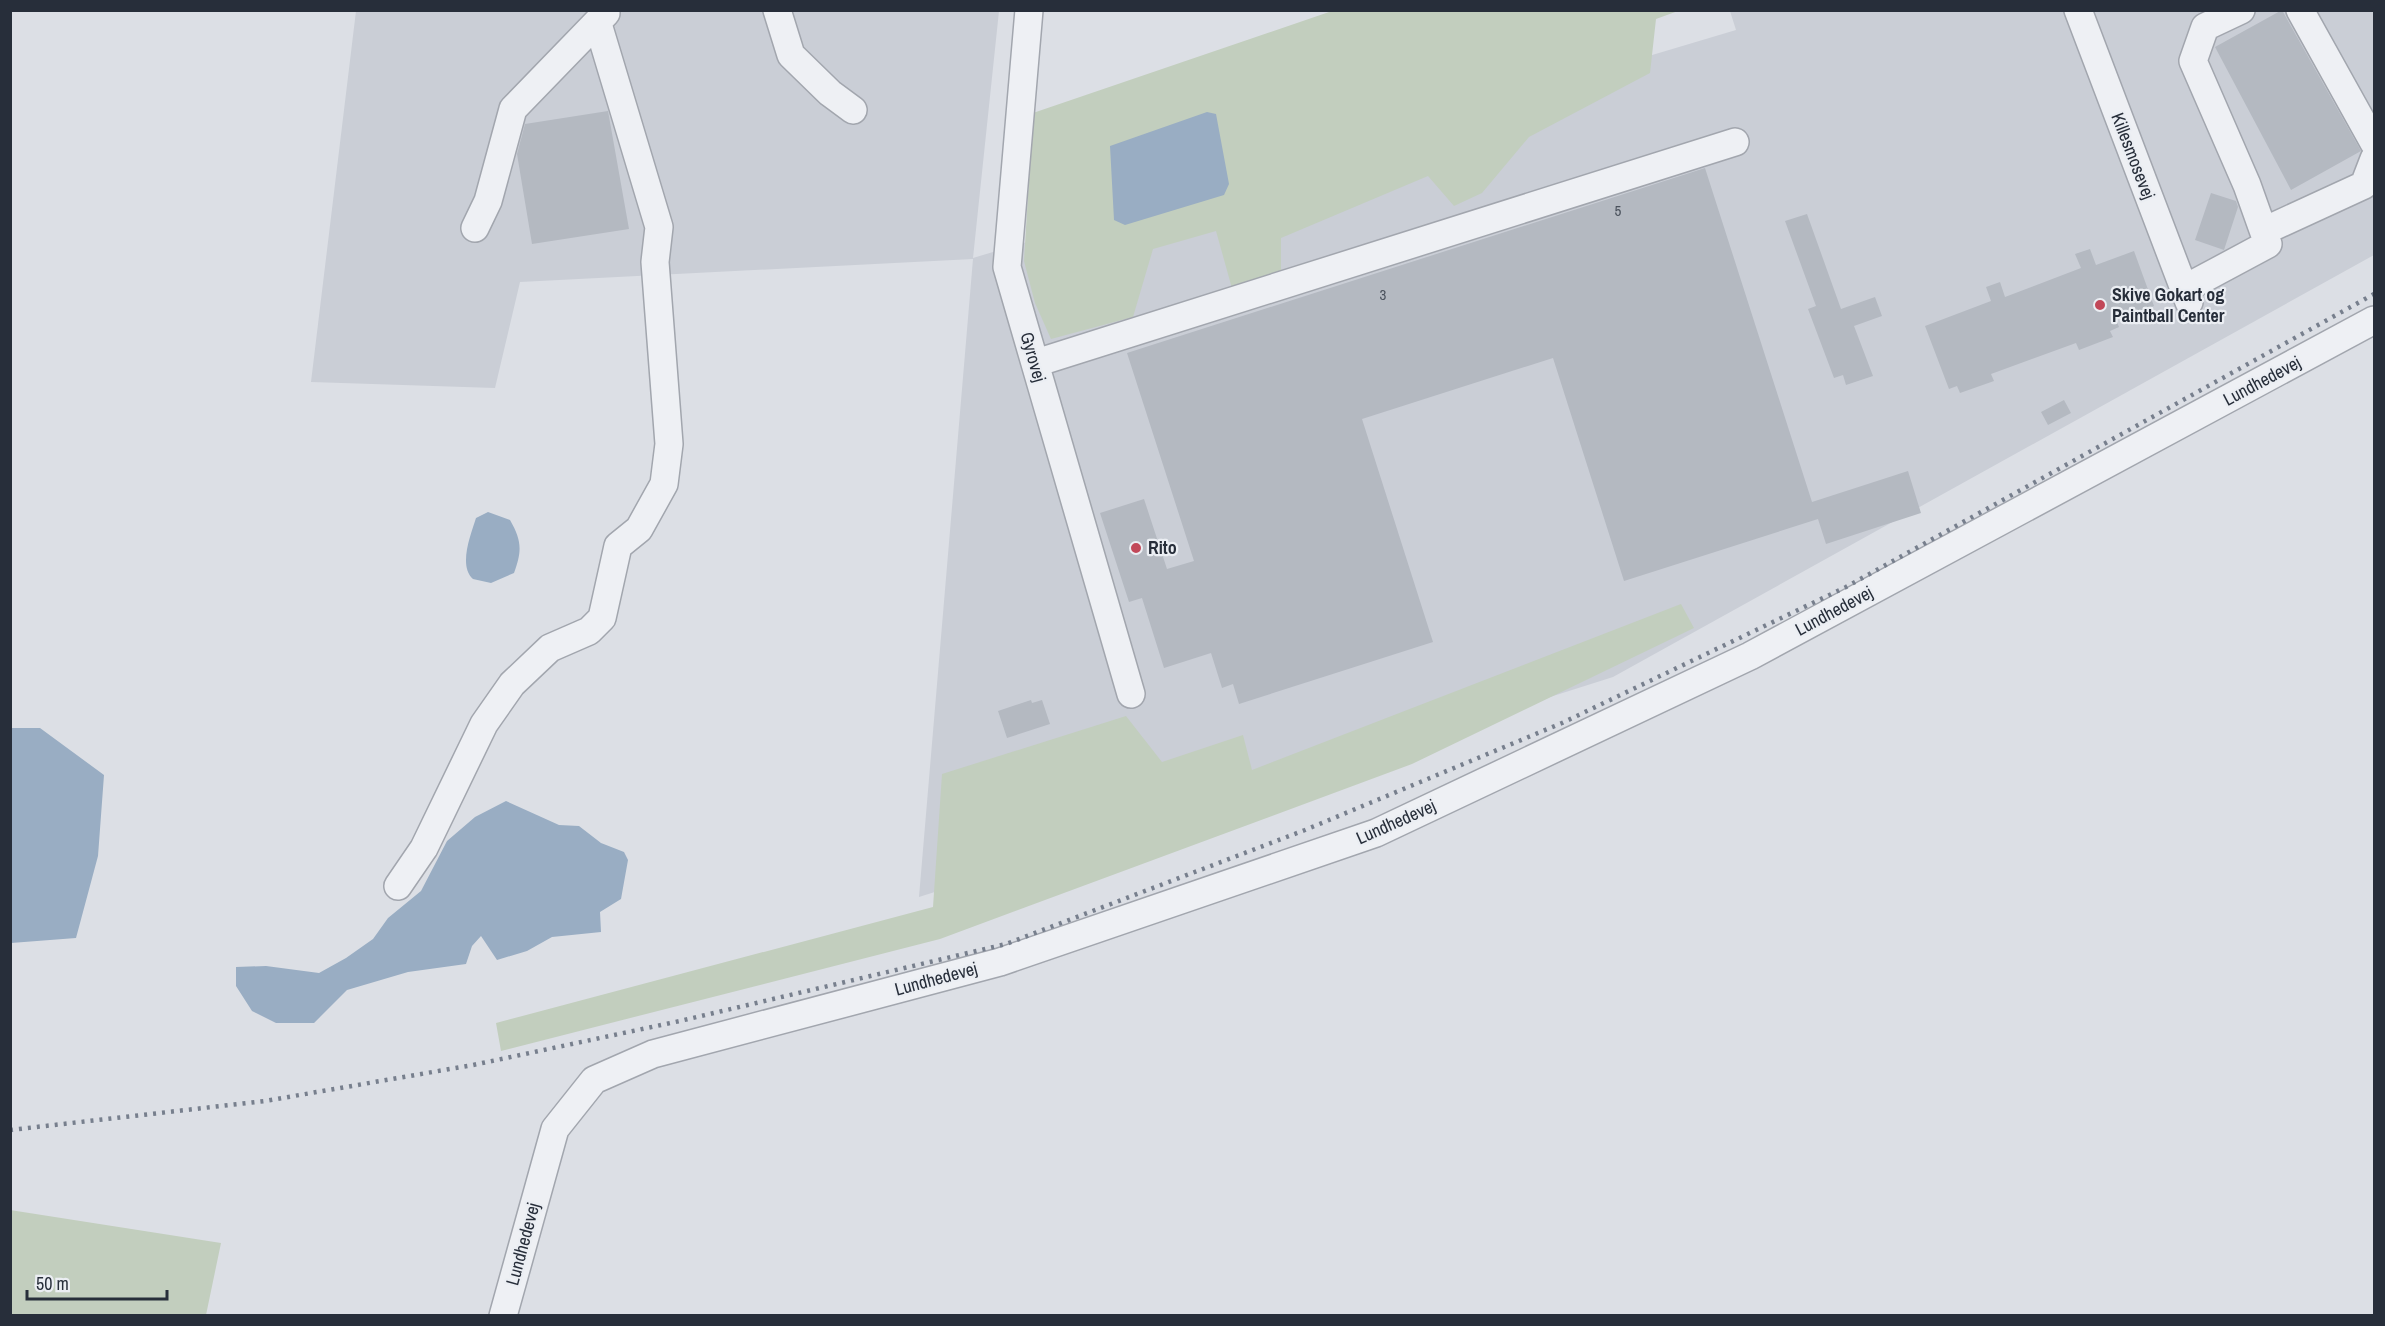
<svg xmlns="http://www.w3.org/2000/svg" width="2385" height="1326" viewBox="0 0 2385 1326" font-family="'Archivo Narrow',sans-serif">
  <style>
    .built { fill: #caced6 }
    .green { fill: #c2cebe }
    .water { fill: #99adc3 }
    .building { fill: #b4b9c1 }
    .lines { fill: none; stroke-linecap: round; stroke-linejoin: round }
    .minor-casing { stroke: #a2a6ae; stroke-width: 30 }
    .minor { stroke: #eef0f4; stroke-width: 27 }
    .rail { stroke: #777f8d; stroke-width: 4.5; stroke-dasharray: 3 6; stroke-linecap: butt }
    .poi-dot { fill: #c24859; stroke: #ebeef3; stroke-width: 2 }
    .labels { text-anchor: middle; stroke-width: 4.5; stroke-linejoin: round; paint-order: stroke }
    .number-label { font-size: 15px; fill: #4a515c }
    .street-label { font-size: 18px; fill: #272e3a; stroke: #ebeef3 }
    .poi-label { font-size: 18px; font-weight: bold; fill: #272e3a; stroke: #ebeef3; text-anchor: start }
  </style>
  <rect width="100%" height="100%" fill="#dcdfe5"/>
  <path class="built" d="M356,11H999L973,258L1736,30L1730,11H2374V255L1613,677L919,897L973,259L520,282L495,388L311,382Z"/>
  <path class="green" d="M1332,11H1678L1656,19L1650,73L1529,137L1482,193L1454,206L1428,176L1281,238V274L1233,292L1216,231L1153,249L1133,317L1051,339L1035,303L1024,261L1033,113Z
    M1681,604L1694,628L1412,764L940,939L501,1051L496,1023L933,907L942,774L1126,716L1162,762L1243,735L1252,770Z
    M10,1210L221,1243L206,1315H11Z"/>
  <path class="water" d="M1207,112L1216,114L1229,184L1224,195L1125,225L1114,220L1110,146Z
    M488,512L510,520C522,541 522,551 514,573L491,583L473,579C458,566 471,534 476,518Z
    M11,728H40L104,775L98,856L76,938L11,943Z
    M506,801L559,825L579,826L601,843L624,852L628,860L621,899L600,912L601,932L552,937L527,951L497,960L481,936L472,946L466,964L408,972L347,990L314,1023H276L252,1011L236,986V967L266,966L319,973L346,958L373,939L388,918L421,891L447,841L475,817Z"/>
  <path class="building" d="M2282,10L2361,151L2291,190L2215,47Z
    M608,111L629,229L532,244L517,154L525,124Z
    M1705,168L1812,502L1908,471L1921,513L1826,544L1818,519L1624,581L1553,358L1362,419L1433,642L1239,704L1233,684L1222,688L1211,653L1164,668L1142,598L1129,602L1100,513L1144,499L1167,569L1194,561L1127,353Z
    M2211,193L2236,201L2238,207L2224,250L2195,240Z
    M1807,214L1841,309L1875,297L1882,316L1854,326L1873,376L1846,385L1843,375L1834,378L1808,309L1816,306L1785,221Z
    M2090,249L2096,265L2134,251L2154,306L2116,319L2119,327L2110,331L2113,337L2079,350L2076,343L1991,374L1994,381L1960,393L1957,386L1949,389L1925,326L1991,301L1986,287L2000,282L2005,297L2081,268L2075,254Z
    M2064,400L2071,413L2048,425L2041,412Z
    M1031,700L1032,703L1042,700L1050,724L1007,738L998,711Z"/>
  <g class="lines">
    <g class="minor-casing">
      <path id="minor" d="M777,10L791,55L830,93L853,110
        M1029,10L1007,267L1131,694
        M2078,10L2189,302
        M2300,10L2374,143
        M475,228L488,201L513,109L606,13
        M2264,231L2364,185L2374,159
        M2184,289L2268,244L2247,185L2193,61L2205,27L2241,10
        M1036,363L1735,142
        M398,886L424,848L484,724L512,684L550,648L589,631L602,618L618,546L639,529L664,484L669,444L655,262L659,227L598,24
        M503,1316L555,1129L594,1080L653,1054L1000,962L1376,833L1750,656L2374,320"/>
    </g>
    <use href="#minor" class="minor"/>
    <path class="rail" d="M10,1130L265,1101L473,1065L680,1021L1006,944L1305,830L1562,723L1846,587L2374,294"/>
  </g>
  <g class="poi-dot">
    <circle cx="2100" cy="305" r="6"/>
    <circle cx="1136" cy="548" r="6"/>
  </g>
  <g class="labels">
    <g class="number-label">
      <text x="1618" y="216">5</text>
      <text x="1383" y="300">3</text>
    </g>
    <g class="street-label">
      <text transform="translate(2133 156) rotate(69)" y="6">Killesmosevej</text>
      <text transform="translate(1033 357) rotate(74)" y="6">Gyrovej</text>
      <text transform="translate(2262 381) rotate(-28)" y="6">Lundhedevej</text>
      <text transform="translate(1834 611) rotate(-28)" y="6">Lundhedevej</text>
      <text transform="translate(1396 822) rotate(-24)" y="6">Lundhedevej</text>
      <text transform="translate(936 979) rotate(-15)" y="6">Lundhedevej</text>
      <text transform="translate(523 1244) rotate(-75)" y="6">Lundhedevej</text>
    </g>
    <g class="poi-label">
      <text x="2112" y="301">Skive Gokart og<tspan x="2112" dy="21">Paintball Center</tspan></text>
      <text x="1148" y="554">Rito</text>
    </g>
  </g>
  <rect width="2385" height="1326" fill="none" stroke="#272e3a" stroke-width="24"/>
  <path d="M27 1290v9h140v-9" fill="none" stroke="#272e3a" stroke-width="3"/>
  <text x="36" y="1290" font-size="18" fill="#272e3a" stroke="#ebeef3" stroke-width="4.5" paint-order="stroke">50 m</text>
</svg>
